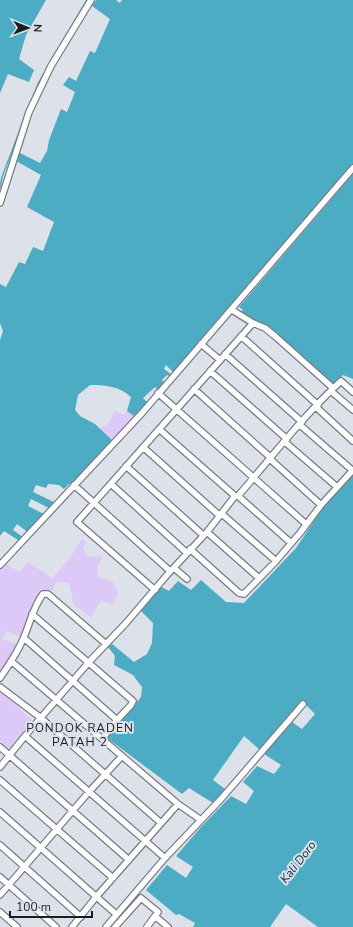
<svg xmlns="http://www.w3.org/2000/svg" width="353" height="927" viewBox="0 0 353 927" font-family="'Nunito Sans',sans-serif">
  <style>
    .green { fill: #ddc9f8 }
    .water { fill: #4cacc3 }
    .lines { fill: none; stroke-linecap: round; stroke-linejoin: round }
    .stream { stroke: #4cacc3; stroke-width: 1.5 }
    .minor-casing { stroke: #787d85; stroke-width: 8 }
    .minor { stroke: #fff; stroke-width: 5.5 }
    .labels { text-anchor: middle; stroke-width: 4; stroke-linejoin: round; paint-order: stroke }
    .neighbourhood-label { font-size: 12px; letter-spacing: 1px; fill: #1c1d21; stroke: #dce1ea }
    .water-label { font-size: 12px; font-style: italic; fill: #002f39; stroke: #dce1ea }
  </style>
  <rect width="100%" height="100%" fill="#dce1ea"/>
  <path class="green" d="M114,411L125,415L127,411L134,416L116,438L113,437L111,439L100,428C109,425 111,420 114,411Z
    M82,539L86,542L83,549L88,557L101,556L102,559C98,565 96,569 98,577L113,582L118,594L113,604L101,601L91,617L74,605L69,583L56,582L53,590L50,589L47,592L43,591L39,596L22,637L6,631L2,639L16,644L19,647L0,678V570L6,564L20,572L28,562L52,578L68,561Z
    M0,691L33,721L12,748H8L0,741Z"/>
  <path class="water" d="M0,0H46L26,35L19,59L34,70L29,82L8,74L0,93Z
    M96,0H116L120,3L122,0H353V164L173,372L166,365L164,369L171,374L169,376L167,375L162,380L164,382L158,390L155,387L143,398L147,402L134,416L127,411L131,397C119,386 106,385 90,385L78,395L75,410L80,416L95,424L113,441L74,484H69L64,489L59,485L48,484L46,488L36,485L33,492L56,503L51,509L31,499L28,506L46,515L29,533L17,524L13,530L24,538L21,542L4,531L0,536V340L3,331L0,323V284L6,287L19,262L25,264L33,247L43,251L54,222L27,207L41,175L16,161L20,153L40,163L47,151L49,140L61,109L67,112L75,92L63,85L69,77L76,81L90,51L95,53L110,19L92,6Z
    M353,174V379L343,375L333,384L267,325L252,320L240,313L243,310L239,307Z
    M353,474V927H318L286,904L270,927H193L195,923L179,914L176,915L146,890L167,865L186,878L193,867L176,856L201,827L231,796L246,804L254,791L243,782L257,766L274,774L281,765L264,754L292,722L302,729L315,714L303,702L260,750L244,736L213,780L225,789L213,803L189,788L182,794L107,738L141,697L142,687L133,675L114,665L115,656L108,647L112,644L134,662L147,654L152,643L153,623L141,611L161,587L169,591L178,581L191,590L201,580L226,602L244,603L296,548L322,509Z"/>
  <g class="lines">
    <path class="stream" d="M51,61L87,0
      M31,102L38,84L48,66
      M0,187L2,177L25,117"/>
    <g class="minor-casing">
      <path id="minor" d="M0,203L29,112L51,66L91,0
        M232,310L253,323L265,328L276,337L333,388
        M241,336L318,405
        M201,344L220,360
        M225,354L302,422
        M210,371L287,439
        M194,389L271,458
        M331,391L353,410
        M158,393L306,524
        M316,407L353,441
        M300,425L352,470
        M159,429L235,496
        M285,442L337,487
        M143,447L220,516
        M270,459L321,505
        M126,466L203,535
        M111,484L187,553
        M74,485L170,571
        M238,496L291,543
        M222,514L276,561
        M207,532L259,578
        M190,549L239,593L244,594L276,561L300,533L321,505L353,470
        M0,565L142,413L353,168
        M174,568L187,579
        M155,590L77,522L253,323
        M32,614L133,701L131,705L117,720L102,739
        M24,638L117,720
        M11,661L178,804L201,820
        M0,678C9,665 18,652 24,637C30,623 33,607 43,594H48L106,644
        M0,687L41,718L161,823
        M25,736L165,858
        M0,747L129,860
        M0,767L25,736L89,662L126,623L167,575L207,532L235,496H238C271,458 303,416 341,381L353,392
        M0,780L113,878
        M0,812L116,914
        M0,845L81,917
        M0,877L56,927
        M0,895L88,793L122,756
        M0,912L17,927
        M156,917L168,927
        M72,927L96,897L178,804
        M106,927L165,858L221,799L303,704
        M115,927L141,898L158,912L147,927"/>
    </g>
    <use href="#minor" class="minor"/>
  </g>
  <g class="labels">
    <g class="neighbourhood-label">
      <text x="80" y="732">PONDOK RADEN<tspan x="80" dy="14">PATAH 2</tspan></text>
    </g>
    <g class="water-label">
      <text transform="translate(298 862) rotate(-52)" y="4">Kali Doro</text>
    </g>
  </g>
  <g transform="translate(28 28) rotate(91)" stroke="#dce1ea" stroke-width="3" paint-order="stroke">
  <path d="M0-3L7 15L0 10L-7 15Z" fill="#1c1d21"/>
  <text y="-6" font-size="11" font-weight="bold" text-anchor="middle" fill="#1c1d21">N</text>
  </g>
  <path d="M10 911v6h82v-6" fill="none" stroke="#1c1d21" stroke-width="2"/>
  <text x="16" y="911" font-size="12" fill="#1c1d21" stroke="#dce1ea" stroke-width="3" paint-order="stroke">100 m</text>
</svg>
